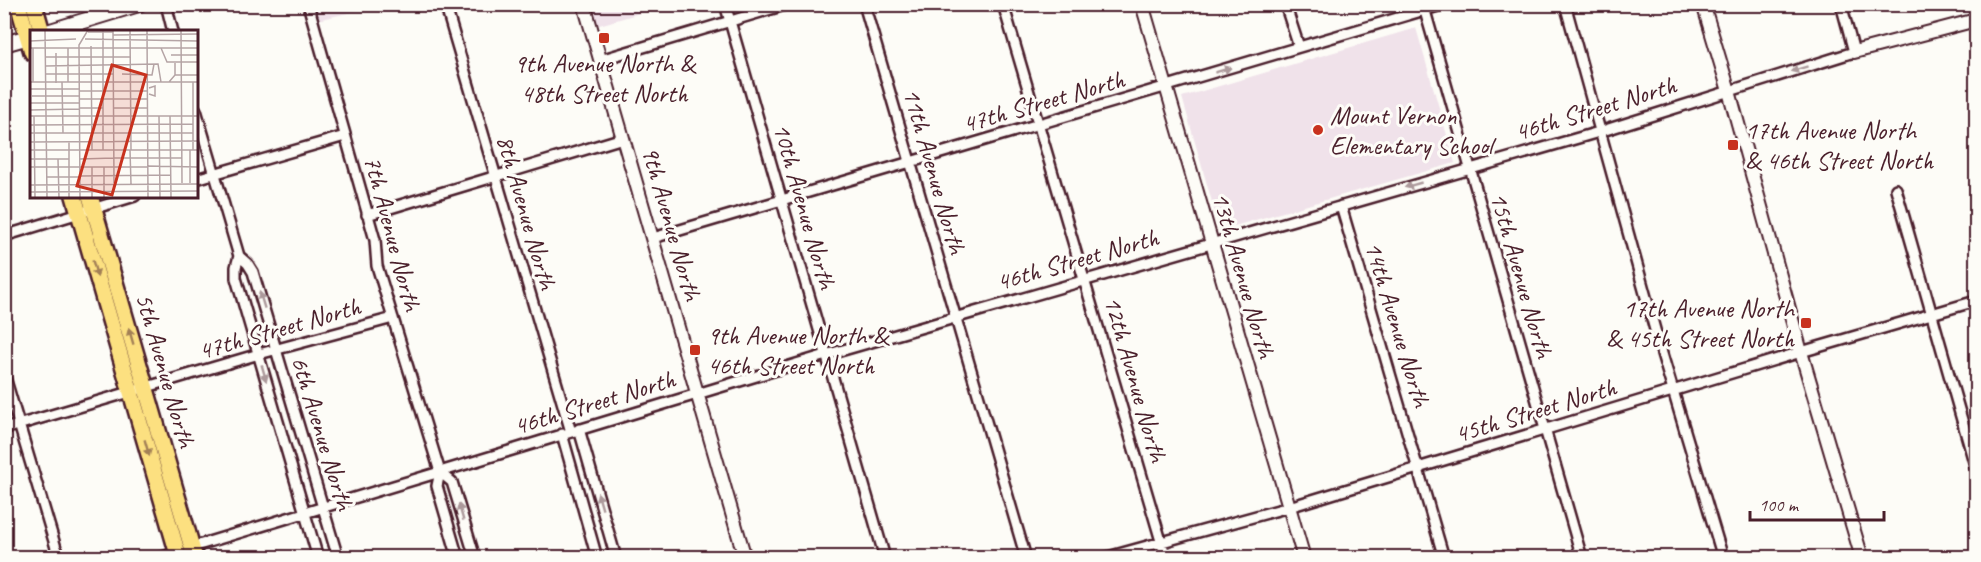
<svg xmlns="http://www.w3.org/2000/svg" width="1981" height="562" viewBox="0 0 1981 562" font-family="Caveat,sans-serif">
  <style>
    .built { fill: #f0e2ea }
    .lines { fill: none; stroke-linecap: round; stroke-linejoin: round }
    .minor-casing { stroke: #4a1f2b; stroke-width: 14 }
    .tertiary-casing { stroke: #4a1f2b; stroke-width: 16 }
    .secondary-casing { stroke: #4a1f2b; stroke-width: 18 }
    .primary-casing { stroke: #4a1f2b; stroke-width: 20 }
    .minor { stroke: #fdfcf7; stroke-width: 9 }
    .tertiary { stroke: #fdfcf7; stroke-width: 12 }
    .secondary { stroke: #fdfcf7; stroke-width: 14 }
    .primary { stroke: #fce080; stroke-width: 15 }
    .oneway { fill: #ac999b }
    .oneway2 { fill: #a38056 }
    .poi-dot { fill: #c8321e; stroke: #fdfcf7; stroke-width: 2 }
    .labels { text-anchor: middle; stroke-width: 6; stroke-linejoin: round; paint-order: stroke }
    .poi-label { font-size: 26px; fill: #4a1f2b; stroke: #fdfcf7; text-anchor: start }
    .street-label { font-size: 26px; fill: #4a1f2b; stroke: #fdfcf7 }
    .inset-road { fill: none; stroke: #b5a4a5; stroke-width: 1.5 }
    .view { fill: #c8321e; fill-opacity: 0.15; stroke: #c8321e; stroke-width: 3 }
    .inset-edge { fill: none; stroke: #4a1f2b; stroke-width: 3 }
  </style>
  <rect width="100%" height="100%" fill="#fdfcf7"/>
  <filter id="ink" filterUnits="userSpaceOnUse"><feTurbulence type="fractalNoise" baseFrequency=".0167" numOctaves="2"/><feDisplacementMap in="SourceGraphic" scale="12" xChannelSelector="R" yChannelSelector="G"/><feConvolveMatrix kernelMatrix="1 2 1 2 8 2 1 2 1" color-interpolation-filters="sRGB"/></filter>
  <g filter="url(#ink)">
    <path class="built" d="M313,4H384V5L317,20Z
      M656,4L657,8L596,26L590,5Z
      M1416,28L1455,163L1220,230L1182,97Z"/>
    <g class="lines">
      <g class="minor-casing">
        <path id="minor" d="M166,4L173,32
          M308,4L375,240L377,266L440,472L437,486L458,558
          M445,4L571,432
          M725,4L885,558
          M864,4L1026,558
          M1003,4L1166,558
          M1285,4L1299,47
          M1423,4L1582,558
          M1565,4L1657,337L1723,558
          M600,60L788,4
          M196,110L239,256L236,267V278L318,558
          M196,179L345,136
          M1896,189L1976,469
          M1341,206L1444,558
          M367,215L623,138
          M4,236L135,196
          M653,238L1445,4
          M239,256L248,264L253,272L338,558
          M4,374L59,558
          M4,429L259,354L393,318
          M579,429L616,558
          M562,434L597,558
          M440,472L452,482L475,558
          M192,547L826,355L1599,132L1854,52L1841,4
          M160,558L178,552
          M1104,558L1289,507L1801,352L1976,301"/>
      </g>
      <g class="tertiary-casing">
        <path id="tertiary" d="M584,4L745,558
          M1142,4L1304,558
          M1703,4L1729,91L1801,352L1862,558
          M1854,52L1976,20"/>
      </g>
      <g class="secondary-casing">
        <path id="secondary" d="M47,32L139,4
          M4,44L32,36"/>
      </g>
      <g class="primary-casing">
        <path id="primary" d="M18,4L32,52
          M34,4L42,32
          M74,196L179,558
          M90,196L195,558"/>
      </g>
      <use href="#minor" class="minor"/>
      <use href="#tertiary" class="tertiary"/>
      <use href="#secondary" class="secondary"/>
      <use href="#primary" class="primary"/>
    </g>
    <defs><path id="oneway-solid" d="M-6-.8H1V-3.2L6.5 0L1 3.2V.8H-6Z" transform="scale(1.5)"/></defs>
    <g class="oneway">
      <use href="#oneway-solid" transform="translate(1799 69) rotate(163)"/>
      <use href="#oneway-solid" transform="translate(1223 70) rotate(-17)"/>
      <use href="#oneway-solid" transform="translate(1413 185) rotate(164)"/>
      <use href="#oneway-solid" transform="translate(262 300) rotate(-107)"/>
      <use href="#oneway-solid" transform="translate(264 373) rotate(74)"/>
      <use href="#oneway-solid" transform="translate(600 501) rotate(-106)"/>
      <use href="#oneway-solid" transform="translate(461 512) rotate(-106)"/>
    </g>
    <g class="oneway2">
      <use href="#oneway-solid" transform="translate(95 269) rotate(74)"/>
      <use href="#oneway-solid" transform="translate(131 336) rotate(-106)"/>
      <use href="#oneway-solid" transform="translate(147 448) rotate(74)"/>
    </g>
  </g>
  <g class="poi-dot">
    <rect x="598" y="32" width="12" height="12" rx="3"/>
    <circle cx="1318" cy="130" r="6"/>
    <rect x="1727" y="139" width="12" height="12" rx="3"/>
    <rect x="1800" y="317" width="12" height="12" rx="3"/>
    <rect x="689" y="344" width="12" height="12" rx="3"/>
  </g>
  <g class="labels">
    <g class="poi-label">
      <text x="604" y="72" text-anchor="middle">9th Avenue North &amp;<tspan x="604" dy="30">48th Street North</tspan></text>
      <text x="1330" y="124">Mount Vernon<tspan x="1330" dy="30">Elementary School</tspan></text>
      <text x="1745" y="139">17th Avenue North<tspan x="1745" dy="30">&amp; 46th Street North</tspan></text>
      <text x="1794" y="317" text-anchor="end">17th Avenue North<tspan x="1794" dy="30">&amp; 45th Street North</tspan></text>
      <text x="707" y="344">9th Avenue North &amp;<tspan x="707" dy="30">46th Street North</tspan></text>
    </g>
    <g class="street-label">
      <text transform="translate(1043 101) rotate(-16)" y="9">47th Street North</text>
      <text transform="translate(1595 108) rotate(-17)" y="9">46th Street North</text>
      <text transform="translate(935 171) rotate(74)" y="9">11th Avenue North</text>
      <text transform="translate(805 206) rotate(74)" y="9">10th Avenue North</text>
      <text transform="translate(527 212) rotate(74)" y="9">8th Avenue North</text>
      <text transform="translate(672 223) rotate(74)" y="9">9th Avenue North</text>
      <text transform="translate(393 233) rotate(75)" y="9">7th Avenue North</text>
      <text transform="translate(1077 259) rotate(-16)" y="9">46th Street North</text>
      <text transform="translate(1244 275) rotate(74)" y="9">13th Avenue North</text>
      <text transform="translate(1522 275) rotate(74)" y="9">15th Avenue North</text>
      <text transform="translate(1398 324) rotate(73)" y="9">14th Avenue North</text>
      <text transform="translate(279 328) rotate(-16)" y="9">47th Street North</text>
      <text transform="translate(166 370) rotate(74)" y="9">5th Avenue North</text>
      <text transform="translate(1136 379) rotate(74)" y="9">12th Avenue North</text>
      <text transform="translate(594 402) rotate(-17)" y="9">46th Street North</text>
      <text transform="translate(1535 410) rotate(-17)" y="9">45th Street North</text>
      <text transform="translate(323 433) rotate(73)" y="9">6th Avenue North</text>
    </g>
  </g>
  <g transform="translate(30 30)">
    <rect width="168" height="168" fill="#fdfcf7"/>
    <path class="inset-road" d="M15,0L17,168M73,0V120M83,0L84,153M100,0L101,120M117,0L118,168M151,0L152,153M58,2H83M83,5L168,4M55,9L168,11M0,11L46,9M61,16L62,120M0,18H168M3,18V52M131,18L137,32H168M141,25H168M15,27H100M15,36L128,34L131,52M15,44H83M92,44L122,45L124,34M145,45H168M0,52H168M32,52L33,103M38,52V18M139,52L145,45V33M163,52V120M26,53V23M119,58L125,56V66L119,64M0,59H49M50,61H117M2,66H49M50,69H117M0,73H49M50,78H73M83,78H117M0,80L49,79M0,86H168M4,86L5,168M129,86L130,168M140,86L141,168M0,95L163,94M0,103H163M0,112L168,111M39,112V168M0,120H168M100,120L101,154M160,120V153M84,128H152M0,129H39M28,129L29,168M50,129L84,128M117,136L168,137M0,137H118M62,137V168M74,137V168M50,146L141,145M17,147H49M0,155L168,154M0,162L168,161M50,168L49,15L58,0"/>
    <path class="view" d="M82,35L116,45L82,165L47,156Z"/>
    <rect width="168" height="168" class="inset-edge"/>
  </g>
  <rect width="1981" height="562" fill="none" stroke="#fdfcf7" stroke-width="24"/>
  <rect x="12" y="12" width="1957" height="538" fill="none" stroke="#4a1f2b" stroke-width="2" filter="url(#ink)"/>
  <path d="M1750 511v9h134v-9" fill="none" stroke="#4a1f2b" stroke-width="3"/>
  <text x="1759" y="511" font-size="18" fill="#4a1f2b" stroke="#fdfcf7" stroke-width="4.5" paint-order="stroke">100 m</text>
</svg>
